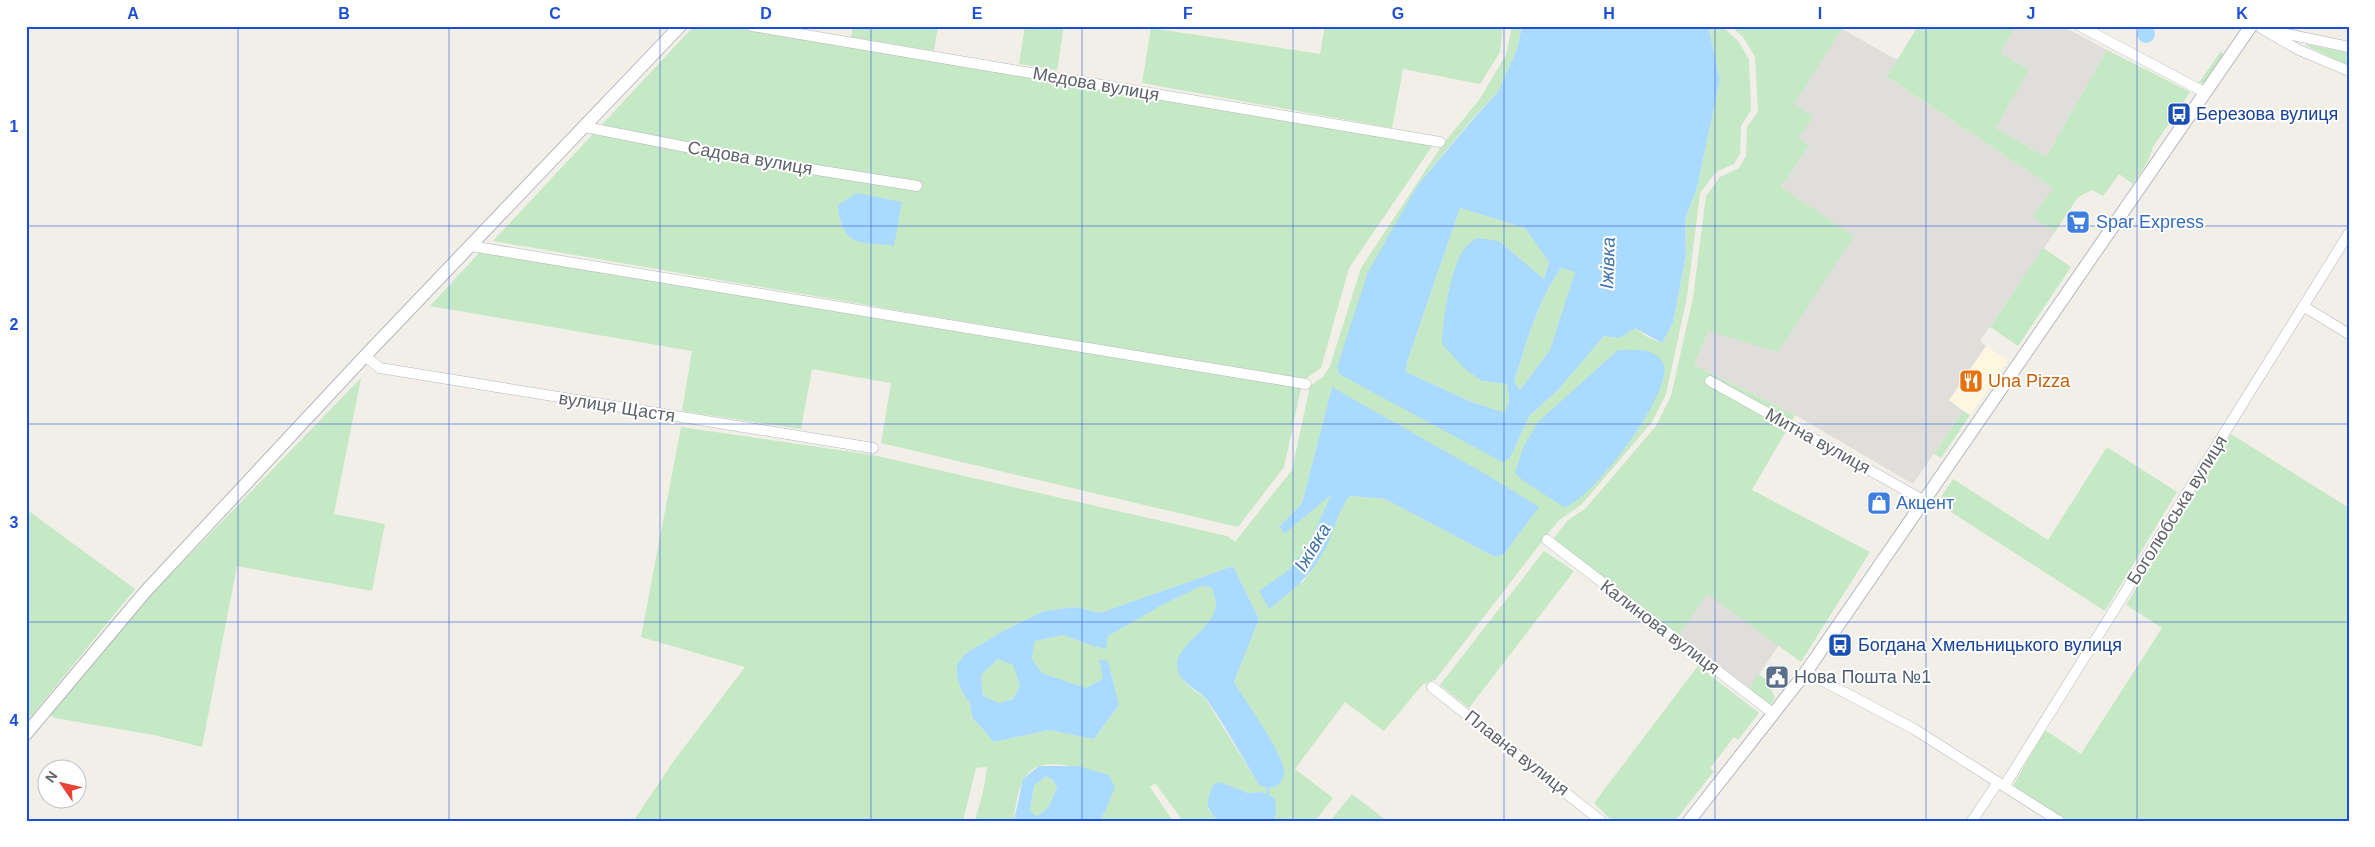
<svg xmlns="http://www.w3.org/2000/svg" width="2375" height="847" viewBox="0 0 2375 847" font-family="Helvetica,sans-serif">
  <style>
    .commercial { fill: #fef7e0 }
    .industrial { fill: #e0deda }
    .green { fill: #c5e8c5; fill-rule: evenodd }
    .water { fill: #aadaff; fill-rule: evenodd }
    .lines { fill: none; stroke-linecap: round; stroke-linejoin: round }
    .stream { stroke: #aadaff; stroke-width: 2.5 }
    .minor-casing { stroke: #b5b8bc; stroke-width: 11 }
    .tertiary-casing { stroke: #b5b8bc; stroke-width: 14 }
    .minor { stroke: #fff; stroke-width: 10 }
    .tertiary { stroke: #fff; stroke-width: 12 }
    .grid { fill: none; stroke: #1d4ed8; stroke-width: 1; stroke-opacity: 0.55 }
    .labels { text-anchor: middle; stroke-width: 4; stroke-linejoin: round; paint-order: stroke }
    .street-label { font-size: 18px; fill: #5f6368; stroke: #fff }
    .transit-label { font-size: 18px; fill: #164399; stroke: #fff; text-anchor: start }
    .shop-label { font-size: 18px; fill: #366cbe; stroke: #fff; text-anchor: start }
    .food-label { font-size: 18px; fill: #c56008; stroke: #fff; text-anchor: start }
    .service-label { font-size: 18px; fill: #4e5e75; stroke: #fff; text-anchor: start }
    .water-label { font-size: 19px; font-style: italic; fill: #4174aa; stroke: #fff }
    .neatline { fill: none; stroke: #1d4ed8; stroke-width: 2 }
    .grid-label { font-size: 16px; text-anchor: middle; font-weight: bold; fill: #1d4ed8 }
  </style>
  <rect width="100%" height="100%" fill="#f1efe8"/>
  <path class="commercial" d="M1986,346L2008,360L1970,415L1949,401Z"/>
  <path class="industrial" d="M2016,26H2062L2107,50L2046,157L1996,128L2029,70L2000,53Z
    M1842,29L1899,61L1888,78L2053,188L2034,217L2055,232L1980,341L1986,346L1949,400L1963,411L1913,484L1795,415L1694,365L1708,331L1853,236L1781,187L1809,145L1799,138L1793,104Z
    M1707,593L1779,645L1749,689L1679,635Z"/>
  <path class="green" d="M694,26H727L1433,145L1349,268L1321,368L1304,380L493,241Z
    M853,26H938L934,51L851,37Z
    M1025,26H1064L1057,70L1019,64Z
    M1325,26H1503L1500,52L1480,84L1403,69L1392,128L1142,83L1151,28L1320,54Z
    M1512,26H1522L1517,49L1498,92L1473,118L1417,186L1337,367L1510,458L1529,416L1558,390L1604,336L1620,338L1635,328L1649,338L1662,343L1673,323L1686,255L1685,220L1697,188L1720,79L1708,26H1722L1738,41L1749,59L1751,110L1741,126L1740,154L1734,164L1716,172L1700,193L1687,297L1666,394L1652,422L1582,504L1558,521L1435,680L1423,684L1384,731L1345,702L1295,769L1333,798L1315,821H1273L1276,813L1261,792L1248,793L1220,782L1208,809L1218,821H1183L1155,783L1150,787L1173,821H1099L1105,812L1109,775C1091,770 1057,760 1039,766C1020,772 1015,803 1014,821H975L984,788L987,767L976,768L963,821L634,820L673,762L745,667L641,637L681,427L873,455L1227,536L1235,542L1292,470L1310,386L1323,377L1330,366L1361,268L1443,144L1479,100L1506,55ZM1332,387L1495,557L1385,499L1350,496L1343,504L1323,553L1303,582L1259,591L1290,570L1310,542L1332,494L1285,532L1279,527L1302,503ZM1233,566L1259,619L1234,682L1280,757L1259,785L1205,698C1137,655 1216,642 1216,603C1216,599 1213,593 1212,588L1202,586L1164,604L1090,645L1063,635L1035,641L1032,659L1042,673L1086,688L1103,678L1108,661L1119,705L1094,739L1049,730L994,742L972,717L970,703L962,692L957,677V664L966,653L1005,630L1044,611L1076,607L1100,613Z
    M1731,26H1841L1842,29L1794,104L1813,116L1799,138L1809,145L1781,187L1854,236L1778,352L1708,331L1694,365L1795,415L1752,490L1870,552L1801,662L1707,594L1679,635L1553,539L1568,520L1585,509L1656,426L1671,396L1693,298L1706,196L1720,177L1739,168L1746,156L1747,127L1758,112L1755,57L1743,37Z
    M1918,26H2016L2000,53L2029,70L1996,128L2046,157L2107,50L2190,92L2153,147L2148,161L2133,184L2119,174L2103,196L2092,190L2078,197L2055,232L2033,217L2053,188L1887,77Z
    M2306,44L2349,53V66L2307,46Z
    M2221,51L2223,55L2205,82L2198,84Z
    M1460,208L1525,228L1549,262L1544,279L1499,241L1482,381L1507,384L1509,401L1505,414L1472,402L1406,372L1408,359Z
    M2043,248L2071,267L2018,346L1990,327Z
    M480,252L1301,388L1284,467L1238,527L881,443L891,383L812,369L801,429L682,411L692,351L430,306Z
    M1561,268L1576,272L1550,350L1520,391L1514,382C1526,343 1538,302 1561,268Z
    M361,378L334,514L385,524L372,591L237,566L202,747L154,735L55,718L50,715L150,596Z
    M1963,411L1970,415L1941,458L1934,454Z
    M2231,434L2349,508V821H2067L2013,786L2045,730L2081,754L2162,628L2126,605Z
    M2107,447L2177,492L2105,611L1937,503L1953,479L2048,540Z
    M26,509L135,589L26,723Z
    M1544,551L1574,571L1469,708L1440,685Z
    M998,659L1013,664L1020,686L1013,699L999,703L983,696L981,675Z
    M1698,666L1759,713L1738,740L1734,737L1710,768L1714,771L1675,821H1612L1594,803Z
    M1758,674L1767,680L1775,698L1770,705L1749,689Z
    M1046,776L1053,780L1057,788L1048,808L1037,816L1030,811L1034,786Z
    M1352,794L1387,821H1330Z"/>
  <path class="water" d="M2137 34a9 9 0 1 1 18 0a9 9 0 1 1-18 0Z
    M1522,26H1708L1720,79L1697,188L1685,220L1686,255L1673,323L1662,343L1635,328L1620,338L1604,336L1558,390L1529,416L1510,458L1502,462L1339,374L1337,367L1368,272L1417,186L1474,118L1498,92L1517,49ZM1460,208L1525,228L1549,262L1544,279L1499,241L1476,238C1472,242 1467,245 1464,249C1450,269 1443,319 1442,344L1465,369L1482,381L1507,384L1509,401L1505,413L1472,402L1406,372L1408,359ZM1561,268L1575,272L1550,350L1520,390L1514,382C1526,343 1538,301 1561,268Z
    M857,193L902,202L894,246C884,244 862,244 854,240C843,234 838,216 838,205Z
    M1618,350C1633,350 1655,347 1663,363C1677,388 1590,503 1564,507L1522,480L1515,473L1523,448L1538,422Z
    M1332,387L1487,475L1539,507L1504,554L1495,557L1385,499L1350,496C1336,512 1334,535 1323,553C1310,577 1289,593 1269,609L1259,591L1290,569L1310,542L1331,495L1285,533L1279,527L1302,503Z
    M1233,566L1259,619L1234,682C1244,699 1285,756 1284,772C1284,776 1282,780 1280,783C1274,789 1266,788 1259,785C1242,757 1226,727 1207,700C1197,688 1176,683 1177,663C1179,643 1216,627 1216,603C1216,599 1213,593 1212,588L1202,586L1164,604L1108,636L1106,649L1090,645L1063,635L1035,641L1032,659L1042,673L1086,688L1103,678L1099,659L1108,661L1119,705L1094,739L1049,730L994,742L972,717L970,703L962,692L957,677V664L966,653L1005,630L1044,611L1076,607L1100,613ZM998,659L1013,665L1020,686L1013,699L999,703L983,696L981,675Z
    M1039,766H1078L1109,775L1115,787L1105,812L1099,821H1014L1023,779ZM1046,776L1053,780L1057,788L1048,808L1037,816L1030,811L1034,786Z
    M1220,782L1248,793L1261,792L1275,798L1276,813L1273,821H1218C1204,805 1206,803 1214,784Z"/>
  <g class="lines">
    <path class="stream" d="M1267,798L1268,786"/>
    <g class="minor-casing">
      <path id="minor" d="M752,26L1440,142
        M2080,26L2204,92
        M2261,28L2299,50L2349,71
        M2273,31L2349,47
        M585,127L742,158L917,186
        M471,246L1306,384
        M2303,306L2349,334
        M365,356L380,368L873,448
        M1710,381L1925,501
        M1547,540L1774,714
        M1806,672L1914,729L2059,821
        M1432,687L1601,821
        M2005,785L2349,233
        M1972,821L1998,782"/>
    </g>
    <g class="tertiary-casing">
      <path id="tertiary" d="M26,734L145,592L365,356L680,26
        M1689,821L1806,672L2251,26"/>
    </g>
    <use href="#minor" class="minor"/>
    <use href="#tertiary" class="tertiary"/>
  </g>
  <path class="grid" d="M238,26V821M449,26V821M660,26V821M871,26V821M1082,26V821M1293,26V821M1504,26V821M1715,26V821M1926,26V821M2137,26V821M26,226H2349M26,424H2349M26,622H2349"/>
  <defs>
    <g id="bus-square" transform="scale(1.25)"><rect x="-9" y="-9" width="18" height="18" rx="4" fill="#1a4fb4" stroke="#fff"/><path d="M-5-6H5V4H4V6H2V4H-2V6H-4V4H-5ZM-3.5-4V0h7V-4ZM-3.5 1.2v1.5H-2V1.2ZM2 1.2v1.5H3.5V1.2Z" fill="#fff"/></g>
    <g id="supermarket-square" transform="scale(1.25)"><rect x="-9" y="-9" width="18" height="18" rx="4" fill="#3f7fe0" stroke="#fff"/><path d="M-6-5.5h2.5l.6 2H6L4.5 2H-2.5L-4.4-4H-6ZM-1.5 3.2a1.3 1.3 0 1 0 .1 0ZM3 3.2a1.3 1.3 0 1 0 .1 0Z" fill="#fff"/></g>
    <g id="restaurant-square" transform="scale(1.25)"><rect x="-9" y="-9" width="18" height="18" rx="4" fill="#e8710a" stroke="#fff"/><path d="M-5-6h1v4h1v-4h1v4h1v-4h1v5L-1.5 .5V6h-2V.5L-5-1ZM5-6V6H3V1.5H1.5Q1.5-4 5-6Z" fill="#fff"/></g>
    <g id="shop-square" transform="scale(1.25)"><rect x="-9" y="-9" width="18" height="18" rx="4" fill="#3f7fe0" stroke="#fff"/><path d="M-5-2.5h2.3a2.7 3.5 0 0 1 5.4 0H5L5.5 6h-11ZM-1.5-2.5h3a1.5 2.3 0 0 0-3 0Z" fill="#fff"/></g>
    <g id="civic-square" transform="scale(1.25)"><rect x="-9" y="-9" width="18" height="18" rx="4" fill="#5c6f8a" stroke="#fff"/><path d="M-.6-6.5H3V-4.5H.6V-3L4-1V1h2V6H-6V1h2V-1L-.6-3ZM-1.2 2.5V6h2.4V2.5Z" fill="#fff"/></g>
  </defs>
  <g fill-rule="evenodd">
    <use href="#bus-square" x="2179" y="114"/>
    <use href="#supermarket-square" x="2078" y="222"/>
    <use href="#restaurant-square" x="1971" y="381"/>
    <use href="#shop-square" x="1879" y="503"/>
    <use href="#bus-square" x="1840" y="645"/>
    <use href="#civic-square" x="1777" y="677"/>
  </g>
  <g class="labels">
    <g class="street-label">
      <text transform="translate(1096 84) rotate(10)" y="6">Медова вулиця</text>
      <text transform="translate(750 158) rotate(10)" y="6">Садова вулиця</text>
      <text transform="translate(617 407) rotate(9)" y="6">вулиця Щастя</text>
      <text transform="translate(1818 441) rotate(29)" y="6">Митна вулиця</text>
      <text transform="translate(2177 510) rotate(-58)" y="6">Боголюбська вулиця</text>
      <text transform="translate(1660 627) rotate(37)" y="6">Калинова вулиця</text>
      <text transform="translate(1517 753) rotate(38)" y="6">Плавна вулиця</text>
    </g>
    <g class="transit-label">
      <text x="2196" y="120">Березова вулиця</text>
      <text x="1858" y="651">Богдана Хмельницького вулиця</text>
    </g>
    <g class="shop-label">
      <text x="2096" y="228">Spar Express</text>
      <text x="1896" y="509">Акцент</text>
    </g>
    <g class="food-label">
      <text x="1988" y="387">Una Pizza</text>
    </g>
    <g class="service-label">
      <text x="1794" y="683">Нова Пошта №1</text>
    </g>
    <g class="water-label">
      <text transform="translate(1607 263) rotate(-88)" y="7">Іжівка</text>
      <text transform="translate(1312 547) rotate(-59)" y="7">Іжівка</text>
    </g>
  </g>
  <rect width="2375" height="847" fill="none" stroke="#ffffff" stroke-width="55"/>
  <g transform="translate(62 784) rotate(304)"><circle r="24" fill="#ffffff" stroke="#bfc1c3"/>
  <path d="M0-4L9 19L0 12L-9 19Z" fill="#ea4335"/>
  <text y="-8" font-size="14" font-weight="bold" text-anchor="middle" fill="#5f6368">N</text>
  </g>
  <rect x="28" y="28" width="2320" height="792" class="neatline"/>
  <g class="grid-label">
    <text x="133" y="19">A</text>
    <text x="344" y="19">B</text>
    <text x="555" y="19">C</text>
    <text x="766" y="19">D</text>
    <text x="977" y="19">E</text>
    <text x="1188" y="19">F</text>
    <text x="1398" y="19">G</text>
    <text x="1609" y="19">H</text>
    <text x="1820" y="19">I</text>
    <text x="2031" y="19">J</text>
    <text x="2242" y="19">K</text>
    <text x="14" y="132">1</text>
    <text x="14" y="330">2</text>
    <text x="14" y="528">3</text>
    <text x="14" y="726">4</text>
  </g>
</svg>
